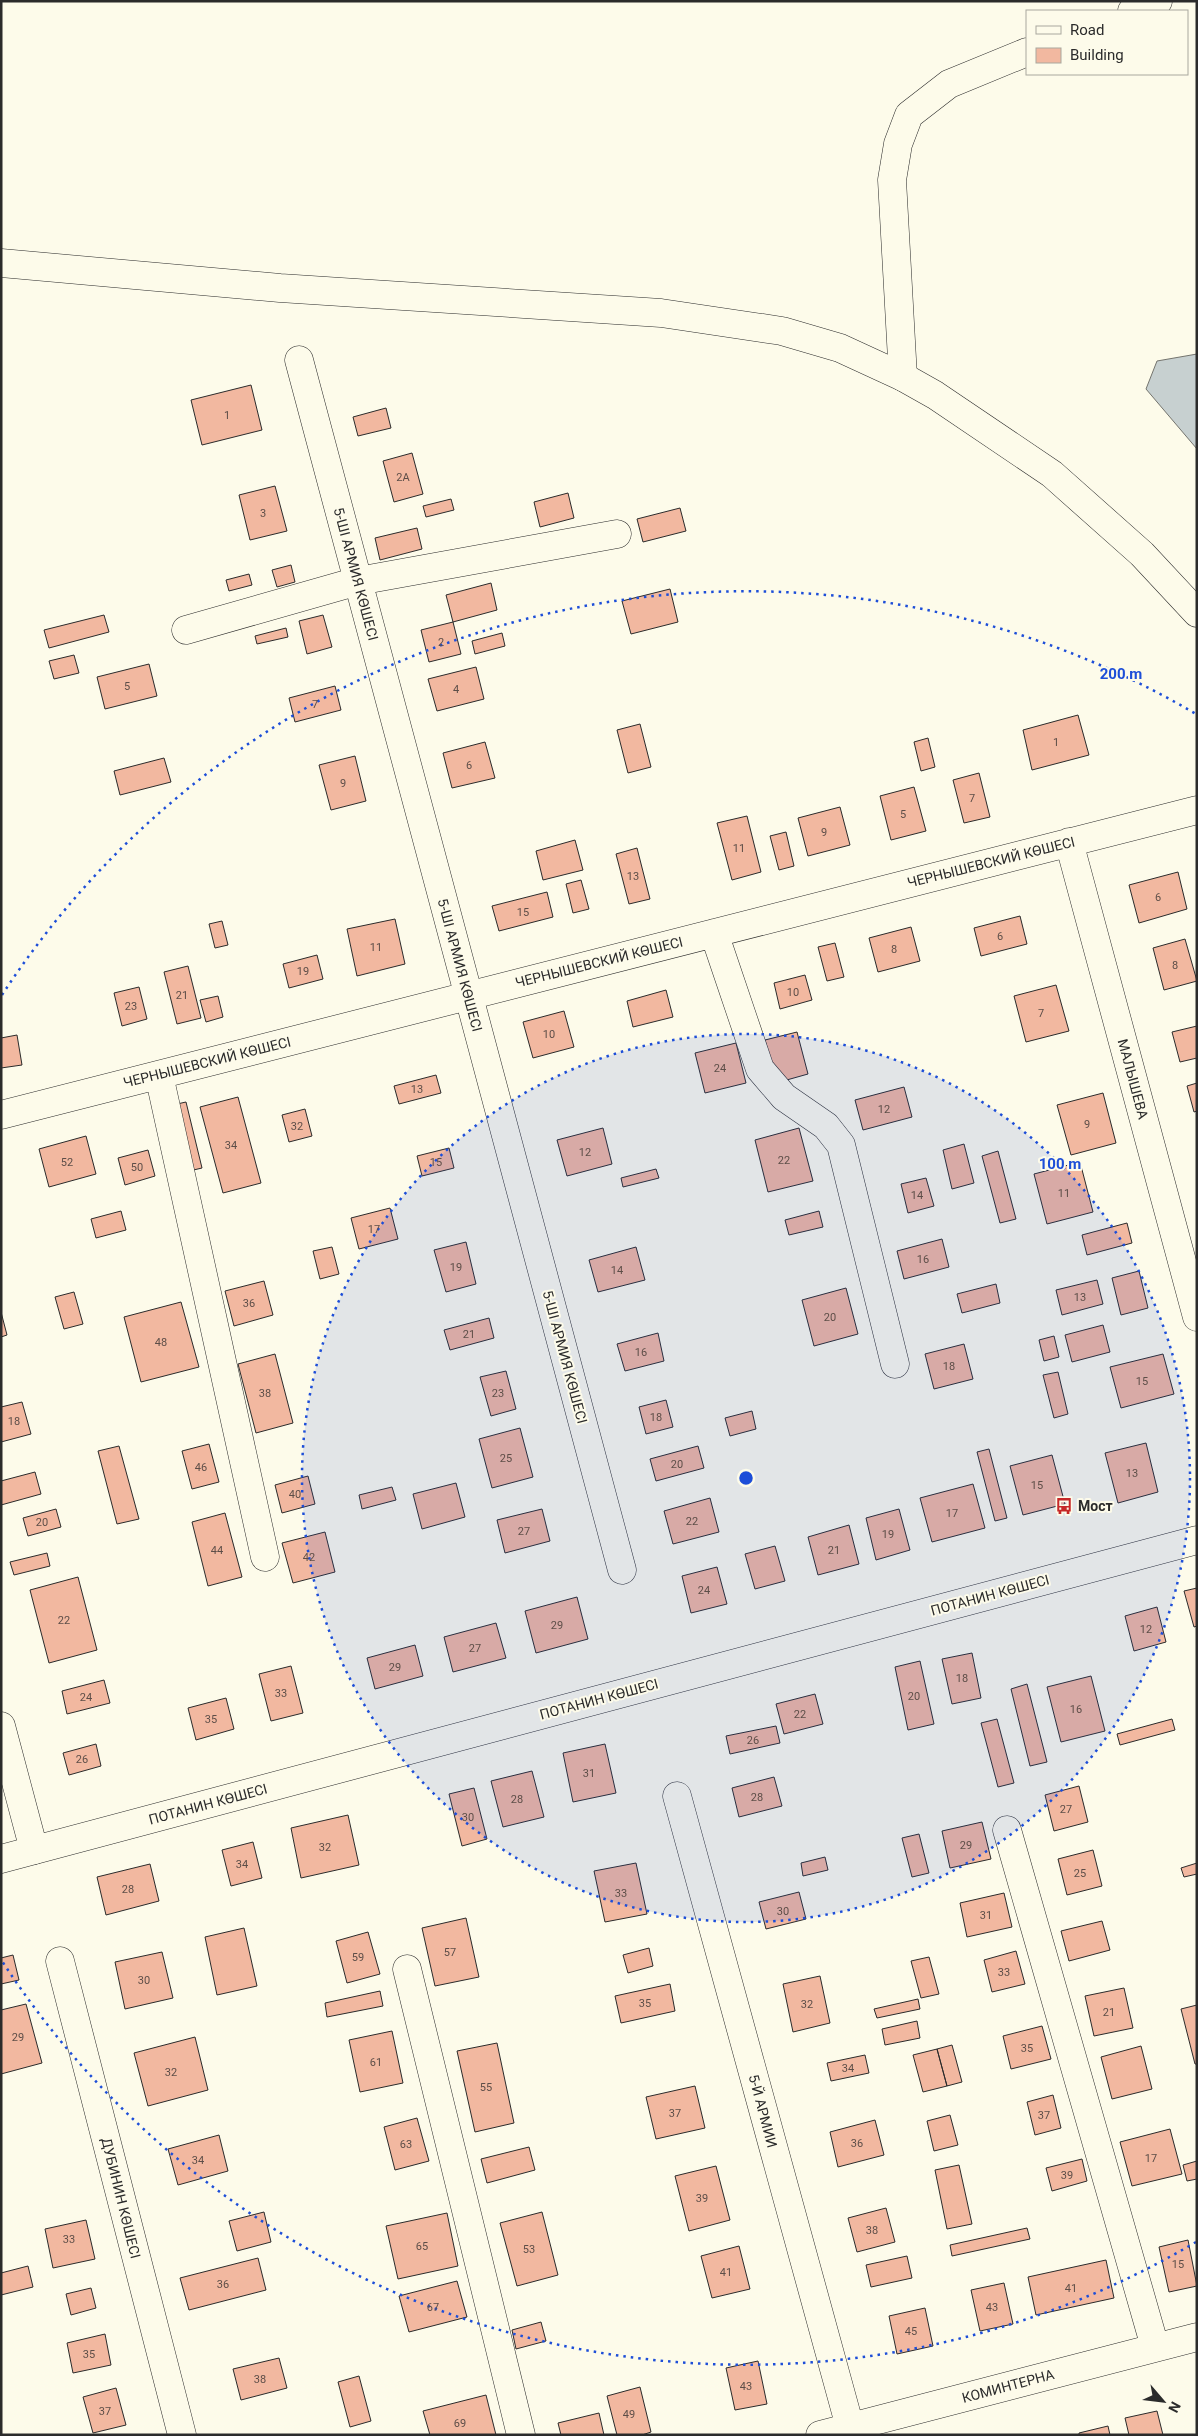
<svg xmlns="http://www.w3.org/2000/svg" width="1198" height="2436" viewBox="0 0 1198 2436" font-family="Roboto,sans-serif">
  <style>
    .water { fill: #c7d0d0; stroke: #74746e }
    .building { fill: #f2b8a0; stroke: #2b2b2b }
    .lines { fill: none; stroke-linecap: round; stroke-linejoin: round }
    .minor-casing { stroke: #2b2b2b; stroke-width: 29 }
    .major-casing { stroke: #2b2b2b; stroke-width: 29 }
    .highway-casing { stroke: #2b2b2b; stroke-width: 29 }
    .minor { stroke: #fdfbea; stroke-width: 28 }
    .major { stroke: #fdfbea; stroke-width: 28 }
    .highway { stroke: #fdfbea; stroke-width: 28 }
    .ring { fill: none; stroke: #1d4ed8; stroke-width: 2.5; stroke-dasharray: 2.5 5 }
    .labels { text-anchor: middle; stroke-width: 4; stroke-linejoin: round; paint-order: stroke }
    .number-label { font-size: 11px; fill: #5d4e48 }
    .street-label { font-size: 14px; fill: #2b2b2b; stroke: #fdfbea }
    .poi-label { font-size: 14px; font-weight: bold; fill: #2b2b2b; stroke: #fdfbea; text-anchor: start }
    .centre { fill: #1d4ed8; stroke: #fdfbea; stroke-width: 2.5 }
    .ring-label { font-size: 15px; text-anchor: middle; font-weight: bold; fill: #1d4ed8; stroke: #fdfbea; stroke-width: 4; stroke-linejoin: round; paint-order: stroke }
  </style>
  <rect width="100%" height="100%" fill="#fdfbea"/>
  <path class="water" d="M1197,354V449L1146,389L1157,361Z"/>
  <path class="building" d="M251,385L262,430L202,445L191,400Z
    M386,408L391,428L358,436L353,417Z
    M412,453L423,494L394,502L383,461Z
    M275,486L287,531L250,540L239,495Z
    M568,493L574,518L540,527L534,502Z
    M451,499L454,510L426,517L423,506Z
    M680,508L686,531L643,542L637,519Z
    M417,528L422,549L380,560L375,538Z
    M291,565L295,582L277,587L272,570Z
    M249,574L252,585L229,591L226,580Z
    M491,583L497,610L453,622L446,595Z
    M670,589L678,622L631,634L622,601Z
    M104,615L109,632L49,648L44,630Z
    M323,615L332,647L307,654L299,621Z
    M453,622L461,654L429,662L421,630Z
    M286,628L288,637L257,644L255,636Z
    M502,633L505,646L475,654L472,641Z
    M74,655L79,673L54,679L49,661Z
    M149,664L157,696L105,709L97,677Z
    M476,667L484,699L437,711L428,679Z
    M335,686L341,710L295,722L289,698Z
    M1078,715L1089,755L1032,770L1023,730Z
    M640,724L651,767L628,773L617,730Z
    M928,738L935,767L921,771L914,742Z
    M485,742L495,778L452,788L443,753Z
    M355,756L366,801L331,810L319,765Z
    M164,758L171,782L120,795L114,771Z
    M979,773L990,817L964,823L953,780Z
    M914,787L926,831L891,840L880,796Z
    M840,807L850,845L808,856L798,818Z
    M747,816L761,872L732,880L717,823Z
    M786,832L794,866L779,870L770,836Z
    M575,840L583,870L543,880L536,851Z
    M637,848L650,899L629,904L616,854Z
    M1178,872L1187,909L1139,923L1129,885Z
    M581,880L589,909L573,913L566,884Z
    M547,892L553,917L499,931L492,906Z
    M1020,916L1027,944L981,956L974,928Z
    M395,919L405,964L357,976L347,929Z
    M222,921L228,945L215,948L209,924Z
    M911,927L920,961L878,972L869,938Z
    M1185,939L1197,981L1164,990L1153,948Z
    M835,943L844,977L827,981L818,947Z
    M317,955L323,979L289,988L283,964Z
    M188,966L201,1018L177,1024L164,972Z
    M805,975L812,1000L780,1009L774,983Z
    M1056,985L1069,1031L1026,1042L1014,996Z
    M139,987L147,1019L122,1026L114,993Z
    M666,990L673,1017L633,1027L627,1001Z
    M218,996L223,1017L206,1022L200,1000Z
    M564,1011L574,1047L533,1058L523,1022Z
    M1197,1026V1058L1180,1062L1172,1032Z
    M797,1032L808,1074L776,1083L765,1040Z
    M17,1035L22,1065L1,1068V1038Z
    M736,1043L746,1083L705,1093L695,1053Z
    M436,1075L441,1093L399,1104L394,1086Z
    M1197,1083V1111L1194,1112L1187,1086Z
    M904,1087L912,1117L863,1130L855,1100Z
    M1103,1093L1116,1143L1071,1155L1057,1105Z
    M238,1097L261,1183L223,1193L200,1107Z
    M186,1102L202,1168L185,1172L168,1106Z
    M305,1109L312,1136L289,1142L282,1115Z
    M603,1128L612,1164L567,1176L557,1140Z
    M799,1128L813,1181L768,1192L755,1140Z
    M86,1136L96,1174L49,1187L39,1149Z
    M964,1144L974,1183L952,1189L943,1150Z
    M449,1148L454,1168L422,1176L417,1156Z
    M148,1150L155,1176L125,1185L118,1158Z
    M998,1151L1016,1219L1000,1223L982,1156Z
    M1080,1162L1093,1212L1047,1224L1034,1174Z
    M656,1169L659,1178L623,1187L621,1178Z
    M926,1178L934,1206L908,1213L901,1184Z
    M390,1208L398,1239L359,1249L351,1218Z
    M121,1211L126,1230L96,1238L91,1219Z
    M819,1211L823,1227L789,1235L785,1220Z
    M1127,1223L1132,1243L1087,1255L1082,1235Z
    M942,1239L949,1267L904,1279L897,1251Z
    M466,1242L476,1284L446,1292L434,1250Z
    M332,1247L339,1274L320,1279L313,1251Z
    M636,1247L645,1280L598,1292L589,1260Z
    M1139,1271L1148,1308L1121,1315L1112,1278Z
    M1097,1280L1103,1304L1062,1315L1056,1290Z
    M264,1281L273,1315L234,1326L225,1291Z
    M996,1284L1000,1303L962,1313L957,1294Z
    M846,1288L858,1334L814,1346L802,1300Z
    M74,1292L83,1324L64,1329L55,1297Z
    M181,1302L199,1367L141,1382L124,1317Z
    M1,1312L7,1335L1,1337Z
    M489,1318L494,1338L450,1350L444,1330Z
    M1103,1325L1110,1352L1072,1362L1065,1335Z
    M658,1333L664,1361L625,1371L617,1344Z
    M1054,1336L1059,1357L1044,1361L1039,1340Z
    M964,1344L973,1379L934,1389L925,1354Z
    M275,1354L293,1423L256,1433L238,1364Z
    M1163,1354L1174,1394L1121,1408L1110,1367Z
    M506,1371L516,1409L491,1416L480,1377Z
    M1058,1372L1068,1414L1054,1418L1043,1375Z
    M666,1400L673,1427L646,1434L639,1407Z
    M22,1402L31,1434L1,1442V1407Z
    M752,1411L756,1429L730,1436L725,1418Z
    M520,1428L533,1477L492,1488L479,1439Z
    M1146,1443L1158,1492L1118,1503L1105,1453Z
    M209,1444L219,1482L192,1489L182,1451Z
    M119,1446L139,1519L117,1524L98,1451Z
    M698,1446L704,1468L656,1481L650,1459Z
    M989,1449L1007,1518L995,1521L977,1452Z
    M1052,1455L1065,1504L1023,1515L1010,1466Z
    M35,1472L41,1494L1,1505V1481Z
    M308,1476L315,1504L282,1513L275,1485Z
    M456,1483L465,1517L422,1529L413,1494Z
    M973,1484L985,1528L932,1542L920,1498Z
    M392,1487L396,1500L362,1509L359,1495Z
    M710,1498L719,1532L673,1544L664,1511Z
    M56,1509L61,1527L28,1536L23,1518Z
    M542,1509L550,1541L505,1553L497,1520Z
    M899,1509L910,1550L876,1560L866,1518Z
    M225,1513L242,1577L208,1586L192,1522Z
    M849,1525L859,1564L818,1575L808,1537Z
    M325,1532L335,1572L293,1583L282,1543Z
    M775,1546L785,1581L755,1589L745,1554Z
    M47,1553L50,1566L14,1575L10,1562Z
    M717,1567L727,1604L691,1613L682,1576Z
    M78,1577L97,1650L49,1663L30,1590Z
    M1197,1588V1626L1194,1627L1184,1591Z
    M577,1597L588,1639L536,1653L525,1611Z
    M1157,1607L1166,1642L1134,1651L1125,1616Z
    M496,1623L506,1658L453,1672L444,1637Z
    M415,1645L423,1676L375,1689L367,1658Z
    M972,1653L981,1698L952,1704L942,1659Z
    M920,1661L934,1724L908,1730L895,1667Z
    M291,1666L303,1713L271,1721L259,1674Z
    M1091,1676L1105,1731L1061,1742L1047,1687Z
    M104,1680L110,1703L67,1714L62,1691Z
    M1027,1684L1047,1762L1030,1766L1011,1689Z
    M815,1694L823,1724L784,1734L776,1704Z
    M226,1698L234,1729L196,1740L188,1708Z
    M997,1719L1014,1783L998,1787L981,1723Z
    M1172,1719L1175,1730L1120,1745L1117,1734Z
    M776,1726L780,1743L730,1754L726,1736Z
    M96,1744L101,1766L69,1775L63,1753Z
    M605,1744L616,1793L573,1802L563,1753Z
    M532,1771L544,1817L503,1827L491,1781Z
    M774,1777L782,1806L739,1817L732,1788Z
    M1079,1786L1088,1822L1054,1831L1045,1795Z
    M474,1788L487,1839L462,1846L449,1794Z
    M348,1815L359,1865L301,1878L291,1828Z
    M982,1822L991,1859L950,1868L942,1831Z
    M919,1834L929,1873L912,1877L902,1838Z
    M253,1842L262,1878L231,1886L222,1850Z
    M1093,1850L1102,1886L1067,1895L1058,1859Z
    M825,1857L828,1870L803,1876L801,1863Z
    M636,1863L647,1914L605,1922L594,1871Z
    M1197,1863V1874L1184,1877L1181,1868Z
    M150,1864L159,1901L106,1915L97,1877Z
    M799,1892L806,1919L766,1929L759,1902Z
    M1004,1893L1012,1927L967,1937L960,1903Z
    M466,1918L479,1977L435,1986L422,1928Z
    M1102,1921L1110,1950L1069,1961L1061,1931Z
    M244,1928L257,1986L217,1995L205,1937Z
    M368,1932L380,1974L347,1983L336,1941Z
    M649,1948L653,1966L628,1973L623,1955Z
    M1016,1951L1025,1984L992,1992L984,1960Z
    M162,1952L173,1998L125,2009L115,1962Z
    M13,1955L19,1980L1,1984V1958Z
    M929,1957L939,1994L921,1998L911,1961Z
    M820,1976L830,2023L793,2032L783,1984Z
    M670,1984L675,2011L621,2023L615,1996Z
    M1124,1988L1133,2028L1094,2036L1085,1996Z
    M380,1991L383,2006L327,2017L325,2003Z
    M918,1999L920,2009L877,2018L874,2009Z
    M26,2004L42,2063L1,2074V2010Z
    M1197,2005V2064H1195L1181,2009Z
    M917,2021L920,2038L885,2045L882,2029Z
    M1042,2026L1051,2059L1011,2069L1003,2036Z
    M392,2031L403,2083L360,2092L349,2040Z
    M195,2037L208,2090L148,2106L134,2053Z
    M497,2043L514,2123L475,2132L457,2051Z
    M952,2045L962,2082L947,2086L937,2049Z
    M1141,2046L1152,2089L1112,2099L1101,2057Z
    M937,2049L947,2086L923,2092L913,2055Z
    M865,2055L869,2073L831,2081L827,2063Z
    M695,2086L705,2128L656,2139L646,2097Z
    M1053,2095L1061,2128L1035,2135L1027,2102Z
    M950,2115L958,2145L934,2151L927,2121Z
    M417,2118L429,2161L395,2170L384,2127Z
    M875,2120L884,2155L838,2167L830,2132Z
    M1170,2129L1182,2174L1132,2186L1120,2142Z
    M219,2135L228,2171L178,2185L168,2149Z
    M529,2147L535,2170L487,2183L481,2159Z
    M1082,2159L1087,2181L1052,2191L1046,2168Z
    M1197,2161V2179L1187,2181L1183,2165Z
    M959,2165L972,2224L947,2229L935,2170Z
    M716,2166L730,2220L689,2231L675,2176Z
    M886,2208L895,2242L857,2252L848,2218Z
    M264,2212L271,2242L237,2251L229,2221Z
    M542,2212L558,2275L517,2286L500,2223Z
    M447,2213L458,2266L398,2279L386,2226Z
    M86,2220L95,2259L53,2268L45,2229Z
    M1027,2228L1030,2239L952,2256L950,2245Z
    M1188,2240L1197,2286L1169,2292L1159,2247Z
    M739,2246L750,2289L712,2298L701,2256Z
    M907,2256L912,2278L871,2287L866,2265Z
    M258,2258L266,2290L189,2310L180,2278Z
    M1106,2260L1114,2298L1036,2315L1028,2277Z
    M28,2266L33,2287L1,2295V2273Z
    M457,2281L467,2317L409,2332L399,2296Z
    M1004,2283L1013,2324L980,2331L971,2290Z
    M91,2288L96,2308L71,2315L66,2294Z
    M925,2308L933,2346L897,2354L889,2316Z
    M541,2322L546,2341L516,2349L512,2330Z
    M105,2334L111,2365L73,2373L67,2343Z
    M279,2358L287,2388L241,2400L233,2369Z
    M758,2361L767,2404L735,2410L726,2368Z
    M359,2376L371,2421L350,2427L338,2382Z
    M640,2387L651,2432L642,2435H617L607,2396Z
    M116,2388L126,2425L93,2433L83,2397Z
    M486,2395L496,2435H430L423,2411Z
    M1157,2411L1163,2435H1129L1125,2418Z
    M599,2413L604,2435H561L558,2423Z
    M1108,2426L1110,2435H1079V2433Z"/>
  <g class="lines">
    <g class="minor-casing">
      <path id="minor" d="M1132,11L1158,1
        M299,360L622,1570
        M903,377L892,180L898,144L909,115L949,84L1027,52
        M186,630L358,581L617,534
        M1069,842L1197,1317
        M714,933L760,1069L784,1097L826,1126L841,1145L895,1364
        M159,1075L265,1557
        M1,1115L1197,810
        M1,1726L34,1850
        M677,1796L850,2427
        M1007,1830L1155,2347
        M60,1961L182,2435
        M407,1969L521,2435
        M820,2435L1197,2337"/>
    </g>
    <g class="major-casing">
      <path id="major" d="M1,1859L1197,1540"/>
    </g>
    <g class="highway-casing">
      <path id="highway" d="M1,263L280,288L661,313L782,331L840,348L903,377L935,395L1052,474L1142,554L1197,613"/>
    </g>
    <use href="#minor" class="minor"/>
    <use href="#major" class="major"/>
    <use href="#highway" class="highway"/>
  </g>
  <circle cx="746" cy="1478" r="444" fill="#1d4ed8" fill-opacity=".12"/>
  <g class="ring">
    <circle cx="746" cy="1478" r="444"/>
    <path d="M1196 2242A887 887 0 0 1 2 1961M2 995A887 887 0 0 1 1196 714"/>
  </g>
  <defs>
    <g id="bus-bare" transform="scale(1.35)"><path d="M-5-6H5V4H4V6H2V4H-2V6H-4V4H-5ZM-3.5-4V0h7V-4ZM-3.5 1.2v1.5H-2V1.2ZM2 1.2v1.5H3.5V1.2Z" fill="#c62828" stroke="#fdfbea" stroke-width="2.5" paint-order="stroke"/></g>
  </defs>
  <g fill-rule="evenodd">
    <use href="#bus-bare" x="1064" y="1506"/>
  </g>
  <g class="labels">
    <g class="number-label">
      <text x="227" y="419">1</text>
      <text x="403" y="481">2А</text>
      <text x="263" y="517">3</text>
      <text x="441" y="646">2</text>
      <text x="127" y="690">5</text>
      <text x="456" y="693">4</text>
      <text x="315" y="708">7</text>
      <text x="1056" y="746">1</text>
      <text x="469" y="769">6</text>
      <text x="343" y="787">9</text>
      <text x="972" y="802">7</text>
      <text x="903" y="818">5</text>
      <text x="824" y="836">9</text>
      <text x="739" y="852">11</text>
      <text x="633" y="880">13</text>
      <text x="1158" y="901">6</text>
      <text x="523" y="916">15</text>
      <text x="1000" y="940">6</text>
      <text x="376" y="951">11</text>
      <text x="894" y="953">8</text>
      <text x="1175" y="969">8</text>
      <text x="303" y="975">19</text>
      <text x="793" y="996">10</text>
      <text x="182" y="999">21</text>
      <text x="131" y="1010">23</text>
      <text x="1041" y="1017">7</text>
      <text x="549" y="1038">10</text>
      <text x="720" y="1072">24</text>
      <text x="417" y="1093">13</text>
      <text x="884" y="1113">12</text>
      <text x="1087" y="1128">9</text>
      <text x="297" y="1130">32</text>
      <text x="231" y="1149">34</text>
      <text x="585" y="1156">12</text>
      <text x="784" y="1164">22</text>
      <text x="67" y="1166">52</text>
      <text x="436" y="1166">15</text>
      <text x="137" y="1171">50</text>
      <text x="1064" y="1197">11</text>
      <text x="917" y="1199">14</text>
      <text x="374" y="1233">17</text>
      <text x="923" y="1263">16</text>
      <text x="456" y="1271">19</text>
      <text x="617" y="1274">14</text>
      <text x="1080" y="1301">13</text>
      <text x="249" y="1307">36</text>
      <text x="830" y="1321">20</text>
      <text x="469" y="1338">21</text>
      <text x="161" y="1346">48</text>
      <text x="641" y="1356">16</text>
      <text x="949" y="1370">18</text>
      <text x="1142" y="1385">15</text>
      <text x="265" y="1397">38</text>
      <text x="498" y="1397">23</text>
      <text x="656" y="1421">18</text>
      <text x="14" y="1425">18</text>
      <text x="506" y="1462">25</text>
      <text x="677" y="1468">20</text>
      <text x="201" y="1471">46</text>
      <text x="1132" y="1477">13</text>
      <text x="1037" y="1489">15</text>
      <text x="295" y="1498">40</text>
      <text x="952" y="1517">17</text>
      <text x="692" y="1525">22</text>
      <text x="42" y="1526">20</text>
      <text x="524" y="1535">27</text>
      <text x="888" y="1538">19</text>
      <text x="217" y="1554">44</text>
      <text x="834" y="1554">21</text>
      <text x="309" y="1561">42</text>
      <text x="704" y="1594">24</text>
      <text x="64" y="1624">22</text>
      <text x="557" y="1629">29</text>
      <text x="1146" y="1633">12</text>
      <text x="475" y="1652">27</text>
      <text x="395" y="1671">29</text>
      <text x="962" y="1682">18</text>
      <text x="281" y="1697">33</text>
      <text x="914" y="1700">20</text>
      <text x="86" y="1701">24</text>
      <text x="1076" y="1713">16</text>
      <text x="800" y="1718">22</text>
      <text x="211" y="1723">35</text>
      <text x="753" y="1744">26</text>
      <text x="82" y="1763">26</text>
      <text x="589" y="1777">31</text>
      <text x="757" y="1801">28</text>
      <text x="517" y="1803">28</text>
      <text x="1066" y="1813">27</text>
      <text x="468" y="1821">30</text>
      <text x="966" y="1849">29</text>
      <text x="325" y="1851">32</text>
      <text x="242" y="1868">34</text>
      <text x="1080" y="1877">25</text>
      <text x="128" y="1893">28</text>
      <text x="621" y="1897">33</text>
      <text x="783" y="1915">30</text>
      <text x="986" y="1919">31</text>
      <text x="450" y="1956">57</text>
      <text x="358" y="1961">59</text>
      <text x="1004" y="1976">33</text>
      <text x="144" y="1984">30</text>
      <text x="645" y="2007">35</text>
      <text x="807" y="2008">32</text>
      <text x="1109" y="2016">21</text>
      <text x="18" y="2041">29</text>
      <text x="1027" y="2052">35</text>
      <text x="376" y="2066">61</text>
      <text x="848" y="2072">34</text>
      <text x="171" y="2076">32</text>
      <text x="486" y="2091">55</text>
      <text x="675" y="2117">37</text>
      <text x="1044" y="2119">37</text>
      <text x="857" y="2147">36</text>
      <text x="406" y="2148">63</text>
      <text x="1151" y="2162">17</text>
      <text x="198" y="2164">34</text>
      <text x="1067" y="2179">39</text>
      <text x="702" y="2202">39</text>
      <text x="872" y="2234">38</text>
      <text x="69" y="2243">33</text>
      <text x="422" y="2250">65</text>
      <text x="529" y="2253">53</text>
      <text x="1178" y="2268">15</text>
      <text x="726" y="2276">41</text>
      <text x="223" y="2288">36</text>
      <text x="1071" y="2292">41</text>
      <text x="433" y="2311">67</text>
      <text x="992" y="2311">43</text>
      <text x="911" y="2335">45</text>
      <text x="89" y="2358">35</text>
      <text x="260" y="2383">38</text>
      <text x="746" y="2390">43</text>
      <text x="105" y="2415">37</text>
      <text x="629" y="2418">49</text>
      <text x="460" y="2427">69</text>
    </g>
    <g class="street-label">
      <text transform="translate(356 574) rotate(75)" y="5">5-ШІ АРМИЯ КӨШЕСІ</text>
      <text transform="translate(991 862) rotate(-14)" y="5">ЧЕРНЫШЕВСКИЙ КӨШЕСІ</text>
      <text transform="translate(599 962) rotate(-14)" y="5">ЧЕРНЫШЕВСКИЙ КӨШЕСІ</text>
      <text transform="translate(460 965) rotate(75)" y="5">5-ШІ АРМИЯ КӨШЕСІ</text>
      <text transform="translate(207 1062) rotate(-14)" y="5">ЧЕРНЫШЕВСКИЙ КӨШЕСІ</text>
      <text transform="translate(1133 1079) rotate(75)" y="5">МАЛЫШЕВА</text>
      <text transform="translate(565 1357) rotate(75)" y="5">5-ШІ АРМИЯ КӨШЕСІ</text>
      <text transform="translate(990 1595) rotate(-15)" y="5">ПОТАНИН КӨШЕСІ</text>
      <text transform="translate(599 1699) rotate(-15)" y="5">ПОТАНИН КӨШЕСІ</text>
      <text transform="translate(208 1804) rotate(-15)" y="5">ПОТАНИН КӨШЕСІ</text>
      <text transform="translate(763 2111) rotate(75)" y="5">5-Й АРМИИ</text>
      <text transform="translate(121 2198) rotate(76)" y="5">ДУБИНИН КӨШЕСІ</text>
      <text transform="translate(1008 2386) rotate(-15)" y="5">КОМИНТЕРНА</text>
    </g>
    <g class="poi-label">
      <text x="1078" y="1511">Мост</text>
    </g>
  </g>
  <circle cx="746" cy="1478" r="8" class="centre"/>
  <g class="ring-label">
    <text x="1121" y="679">200 m</text>
    <text x="1060" y="1169">100 m</text>
  </g>
  <rect width="1198" height="2436" fill="none" stroke="#2b2b2b" stroke-width="5"/>
  <rect x="1026" y="10" width="162" height="65" fill="#fdfbea" stroke="#a9a89e"/>
  <rect x="1036" y="26" width="25" height="8" fill="#fdfbea" stroke="#a9a89e"/>
  <text x="1070" y="35" font-size="15" fill="#2b2b2b">Road</text>
  <rect x="1036" y="48" width="25" height="15" fill="#f2b8a0" stroke="#a9a89e"/>
  <text x="1070" y="60" font-size="15" fill="#2b2b2b">Building</text>
  <g transform="translate(1163 2401) rotate(118)" stroke="#fdfbea" stroke-width="4" paint-order="stroke">
  <path d="M0-4L9 19L0 12L-9 19Z" fill="#2b2b2b"/>
  <text y="-8" font-size="14" font-weight="bold" text-anchor="middle" fill="#2b2b2b">N</text>
  </g>
</svg>
